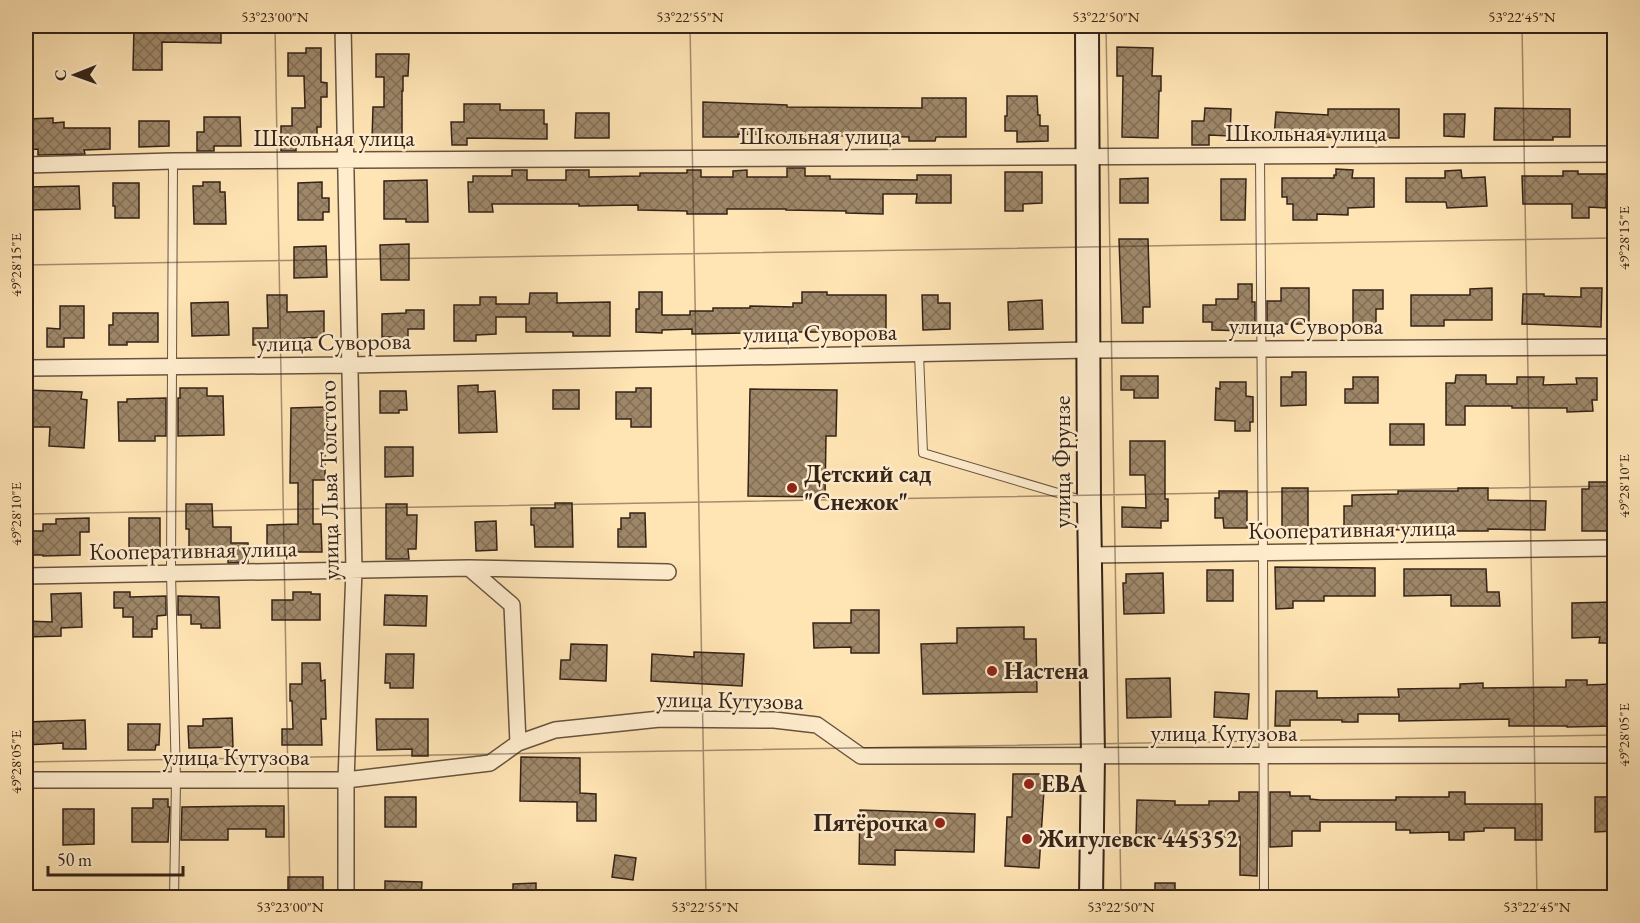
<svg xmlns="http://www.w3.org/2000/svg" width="1640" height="923" viewBox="0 0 1640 923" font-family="'EB Garamond',serif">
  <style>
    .building { fill: url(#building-cross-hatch); stroke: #352318; stroke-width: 1.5 }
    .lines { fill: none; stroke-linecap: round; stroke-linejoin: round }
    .lane-casing { stroke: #68533f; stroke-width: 10 }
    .street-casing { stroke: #68533f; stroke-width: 18 }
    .secondary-casing { stroke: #352318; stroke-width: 26 }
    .lane { stroke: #ffedce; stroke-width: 8 }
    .street { stroke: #ffedce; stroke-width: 15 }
    .secondary { stroke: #ffedce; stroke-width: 22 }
    .ticks { fill: none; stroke: #352318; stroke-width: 1.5; stroke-opacity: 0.45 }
    .poi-dot { fill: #8f2418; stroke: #ffedce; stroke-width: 2 }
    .labels { text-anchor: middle; stroke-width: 5; stroke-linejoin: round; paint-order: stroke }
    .street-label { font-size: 24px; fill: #352318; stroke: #ffedce }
    .poi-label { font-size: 24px; font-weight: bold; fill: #352318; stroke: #ffedce; text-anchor: start }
    .neatline { fill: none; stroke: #352318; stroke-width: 2 }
    .ticks-label { font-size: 15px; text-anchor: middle; fill: #352318 }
  </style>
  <defs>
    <pattern id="building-cross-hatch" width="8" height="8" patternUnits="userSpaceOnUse" patternTransform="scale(1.5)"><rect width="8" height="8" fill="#9e8769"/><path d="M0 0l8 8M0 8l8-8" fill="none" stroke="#826e55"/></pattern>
  </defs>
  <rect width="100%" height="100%" fill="#ffe4b4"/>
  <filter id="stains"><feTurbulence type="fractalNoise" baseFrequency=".00333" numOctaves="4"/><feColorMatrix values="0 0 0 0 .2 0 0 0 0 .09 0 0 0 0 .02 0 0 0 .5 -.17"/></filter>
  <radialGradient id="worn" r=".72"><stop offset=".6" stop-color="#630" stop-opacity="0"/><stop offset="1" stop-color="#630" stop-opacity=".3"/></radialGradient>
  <path class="building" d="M134,26H221V43L162,42V70H133Z
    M1117,47L1153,48L1152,76H1161V91H1159L1158,138L1122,137L1123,76H1117Z
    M306,48H321V82L327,83V97H321V127H317V141H296V151H281V126H292V108H305L304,76H288V53H306Z
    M376,54H409L408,76H403V91H402V140H372L373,107H384V77H376Z
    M1007,96H1037L1038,115H1040V126H1048V141L1017,142V131H1005V116H1007Z
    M922,98H966V137H936L935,141H909V137L858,136L738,134V137H703V102L787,105V107L922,108Z
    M464,104H500V110H544V124H547V139L467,138V145H452L451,122H464Z
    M1205,108L1231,109L1230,136L1209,135V145H1192V121H1204Z
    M1495,108L1570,109V137H1553V140H1494Z
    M1328,109H1399V138L1274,137L1276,112L1328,115Z
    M576,113H609V138H575Z
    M1444,114H1465L1464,137L1444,136Z
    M204,117H240L241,146H214V151H197V132H204Z
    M53,118V123L64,122V128H110V149L84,150L85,154L38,155V149L26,150V119Z
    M139,121H169V146L139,147Z
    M787,168H805V176H830V179L917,180V175H951V203H916L917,194H883V214L846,213V211L786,210V209H727V214H687V211L638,210V205L579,206V204H492L493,212H469L468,182H473V176H512V170H527V180H566V170H589V177L640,176V173H687V170H701V177H733V171L747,170V177H787Z
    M1336,169L1353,170L1352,178H1374V207L1348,208V215L1317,214V220H1293V204H1287V197H1282V178H1334V175H1336Z
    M1461,170L1462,178L1485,177L1487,206L1447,208L1446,202H1406V178H1445V171Z
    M1563,171H1578V174H1607L1606,208L1589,207V218H1572V204H1523L1522,176H1563Z
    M1005,172H1042V203L1023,204V211H1005Z
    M1148,178V203H1120V179Z
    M1221,179H1246L1245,220H1221Z
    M427,180L428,222H406V219H384V181Z
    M203,182H220V192H225L226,224H194L193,186H203Z
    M322,182V198H329V212H323V220H298V183Z
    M113,183H139V218H115V206H113Z
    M79,186L80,209L26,210V187Z
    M1119,239H1148L1150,307H1143V323H1122Z
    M409,244V280H381L380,245Z
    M326,246L327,277L294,278V247Z
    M1238,284H1252V302H1255V324H1251V331L1212,330V322H1203V305H1216V299H1238Z
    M1281,288H1309V324H1267V301H1281Z
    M1492,288V320H1444V326H1411V295H1470V289Z
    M1581,288H1602L1601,327L1522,324L1523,294H1544V296L1581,297Z
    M1353,290H1383V309H1376V324H1353Z
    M639,292H662V315H690V311H713V308H750V306L793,307V303H802V292H827V295H886V339H849V332H746V333L692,334V329L662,330V333L636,332V309H639Z
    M530,293H557V303L610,302V336H573V332H526V317H496V334L476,335V341H454V305H480V297H496V304H529Z
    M267,295H287V312L324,311V337L288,339V344L253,345V328H268Z
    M922,295H938V303H950V329L923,330Z
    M1042,300L1043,329L1009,330L1008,302Z
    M228,302L229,335L192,336L191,303Z
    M60,306H84V338H64V347H47V328L60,329Z
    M406,310H424V329H408V342H393V337H382V314L406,313Z
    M113,313H158V342H127V345H109V325H113Z
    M1292,372H1306V405L1281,406V377H1292Z
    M1456,375H1486V384H1517V377H1544L1543,385L1577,384L1576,378H1597V400H1592L1593,411L1567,412V408H1512V406H1465V425H1446V383H1455Z
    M1121,376H1158V398H1134V390H1121Z
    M1353,377H1378V403H1345V389H1353Z
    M1220,382H1246V396L1253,397V422H1250V431H1235V421L1215,420L1216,388L1220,389Z
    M478,385V392L495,391L497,432L459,433L458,386Z
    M180,388H207V396H223L224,435L178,436V398H180Z
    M636,388H651V427H631V419H616V392H636Z
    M750,389L837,390L836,436H826L825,497L748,496Z
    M26,390L82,392L81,399L87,400L84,448L49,446L50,427H26Z
    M553,390H579V409H553Z
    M380,391H406L407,410H399V413H380Z
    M166,398V436H155V441H119L118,402H127V399Z
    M325,407V480H313V524H321L322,552H283V545H267V525L298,524V483H290L291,408Z
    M1390,424H1424V445H1390Z
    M1130,441H1165V499H1168V521H1161V528L1122,527V507L1146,508L1145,475H1130Z
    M385,447H413V476L385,477Z
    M1589,482H1614V503H1610V531H1582V489H1589Z
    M1282,488H1308V528H1282Z
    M1458,488H1488V500L1546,501L1545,530L1488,529V531H1454V529L1380,530V535H1349L1350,527L1344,528V506H1352V495L1398,494V491H1458Z
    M1219,491H1247V528H1224L1223,518H1215V498H1219Z
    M555,503H572L573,547H535L534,525H531V508H555Z
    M186,504H212L213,527H231V543H248V562L228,563V556H189V529H186Z
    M386,504H407V515H417L416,549H408L409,559H386Z
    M630,513H645L646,547H618V529H621V518H630Z
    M89,518V532H80V555L43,556V555H26V531H43V524H56V519Z
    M129,518H160V558H129Z
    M496,521L497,550L476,551L475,522Z
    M1275,567L1375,568V596H1324V601H1293V608L1276,609Z
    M1404,569H1486L1487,592H1499L1500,606H1451V595L1404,596Z
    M1207,570H1233V601H1207Z
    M1163,573L1164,613L1124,614L1123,583H1126V574Z
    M114,592H130V597L166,596V615L157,616V629H152V637H133V617H123V608H114Z
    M293,592H311V594H320V620H272V600H293Z
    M81,593L82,627L61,628V636L26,637V621L52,622L51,594Z
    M385,595L427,596L426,626L384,625Z
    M178,596L219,597L220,628H201V624H191V615H178Z
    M1614,602V643H1599L1600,637L1572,638V603Z
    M851,610H879V653H851V647L814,648L813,623H851Z
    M1024,627V639H1036L1037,692L923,694L921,644L957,643V628Z
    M571,644L607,645L606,681L560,679L561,660H570Z
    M694,652L744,654L742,686L651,681L652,654L694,657Z
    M386,654H414L413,688H390V683H385Z
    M302,663H320L321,681L325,680L326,719H321L322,745H282V729H293L292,701H290V684H302Z
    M1170,678L1171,717L1127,718L1126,679Z
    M1566,680H1587V685L1614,684V726L1567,727V726H1509V719L1399,721V714H1358V722H1342V720H1290V726H1275L1276,691H1317V698L1399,697L1398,689L1460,688V684L1483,683V688L1566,687Z
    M1215,692L1249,694L1247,719L1214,717Z
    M232,718L233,747L189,748L188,726H203V719Z
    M376,719H428V756H412V749L377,750Z
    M85,720L86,749H63V743L26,745V722Z
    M128,724H160L159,745H156L155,750H128Z
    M521,757L580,758V793L596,794V821H577V802L520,801Z
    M1013,774H1045L1039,868L1005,866L1007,817H1012Z
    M1239,792H1258L1257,876L1240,875V837H1174V839L1136,838L1137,800L1175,801V805H1209V801H1239Z
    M1270,792H1290V796H1310V799L1320,800H1396V797H1449V792H1465V804H1542V840H1515V828H1484V831L1464,832V840H1449V832L1410,833V830H1396V822H1320V831H1292V846L1270,847Z
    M385,797H416V827H385Z
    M1595,797H1614V831L1595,832Z
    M153,799H168V807H170L168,842H132V808H153Z
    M254,806H284V837H266V829H228V840H181L182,807Z
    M63,809H94V844L63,845Z
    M860,810L975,814L974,852L895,850V865L859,864Z
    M615,855L636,858L633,880L612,877Z
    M288,877H323V897H288Z
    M385,881L422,882L421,897H385Z
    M536,883V897H513V884Z
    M1155,883H1175V897H1155Z"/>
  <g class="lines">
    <g class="lane-casing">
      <path id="lane" d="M1260,156L1263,553L1264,898
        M173,161L171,573L176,780L174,898
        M919,354L923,453L1085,501"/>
    </g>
    <g class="street-casing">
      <path id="street" d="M343,26L354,570L346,780V898
        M26,165L173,161L1614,154
        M26,368L349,365L1089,350L1614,347
        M1090,555L1614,548
        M469,568L668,572
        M26,576L469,568L512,605L518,743
        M26,780H346L490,763L518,743L555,730L660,719L774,720L817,725L861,756L1614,755"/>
    </g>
    <g class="secondary-casing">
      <path id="secondary" d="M1087,26L1089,503L1093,756L1091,898"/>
    </g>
    <use href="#lane" class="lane"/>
    <use href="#street" class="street"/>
    <use href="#secondary" class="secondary"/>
  </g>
  <path class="ticks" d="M275,26L290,898M690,26L706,898M1106,26L1121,898M1522,26L1537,898M26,265L1614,238M26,514L1614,486M26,762L1614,735"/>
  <g class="poi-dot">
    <circle cx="792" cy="488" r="6"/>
    <circle cx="992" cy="671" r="6"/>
    <circle cx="1029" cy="784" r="6"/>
    <circle cx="940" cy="823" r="6"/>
    <circle cx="1027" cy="839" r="6"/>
  </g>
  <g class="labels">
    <g class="street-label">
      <text x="1306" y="141">Школьная улица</text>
      <text x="820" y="144">Школьная улица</text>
      <text x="334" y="146">Школьная улица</text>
      <text x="1306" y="334">улица Суворова</text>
      <text transform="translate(820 333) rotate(-1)" y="8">улица Суворова</text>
      <text transform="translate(334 342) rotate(-1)" y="8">улица Суворова</text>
      <text transform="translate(1062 462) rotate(-90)" y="8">улица Фрунзе</text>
      <text transform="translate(329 480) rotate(-91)" y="8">улица Льва Толстого</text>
      <text transform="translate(1352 529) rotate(-1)" y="8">Кооперативная улица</text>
      <text transform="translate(193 550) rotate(-1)" y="8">Кооперативная улица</text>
      <text transform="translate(730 700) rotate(1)" y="8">улица Кутузова</text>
      <text x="1224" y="741">улица Кутузова</text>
      <text x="236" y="765">улица Кутузова</text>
    </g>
    <g class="poi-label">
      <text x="804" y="482">Детский сад<tspan x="804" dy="28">"Снежок"</tspan></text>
      <text x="1004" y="679">Настена</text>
      <text x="1041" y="792">ЕВА</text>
      <text x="928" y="831" text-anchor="end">Пятёрочка</text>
      <text x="1039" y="847">Жигулевск 445352</text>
    </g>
  </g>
  <rect width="1640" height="923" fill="none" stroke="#ffe4b4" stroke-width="66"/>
  <g transform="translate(75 75) rotate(269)" stroke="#ffedce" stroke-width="4.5" paint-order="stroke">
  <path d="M0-4.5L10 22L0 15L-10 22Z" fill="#352318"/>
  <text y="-9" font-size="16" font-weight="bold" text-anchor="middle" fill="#352318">С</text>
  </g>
  <path d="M48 866v9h135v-9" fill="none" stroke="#352318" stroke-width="3"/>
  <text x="57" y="866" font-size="18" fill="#352318" stroke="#ffedce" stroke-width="4.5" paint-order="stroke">50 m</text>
  <rect x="33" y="33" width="1574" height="857" class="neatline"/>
  <g class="ticks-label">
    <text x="275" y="22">53°23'00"N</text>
    <text x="690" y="22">53°22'55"N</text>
    <text x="1106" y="22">53°22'50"N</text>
    <text x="1522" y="22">53°22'45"N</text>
    <text transform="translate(1624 238) rotate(-90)" y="5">49°28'15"E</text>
    <text transform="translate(16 265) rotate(-90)" y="5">49°28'15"E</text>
    <text transform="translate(1624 486) rotate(-90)" y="5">49°28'10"E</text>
    <text transform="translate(16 514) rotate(-90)" y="5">49°28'10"E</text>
    <text transform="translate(1624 735) rotate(-90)" y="5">49°28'05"E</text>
    <text transform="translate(16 762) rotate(-90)" y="5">49°28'05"E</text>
    <text x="290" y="912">53°23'00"N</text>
    <text x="705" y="912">53°22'55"N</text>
    <text x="1121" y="912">53°22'50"N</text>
    <text x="1537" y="912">53°22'45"N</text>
  </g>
  <rect width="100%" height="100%" filter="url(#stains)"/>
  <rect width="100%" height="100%" fill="url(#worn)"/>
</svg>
